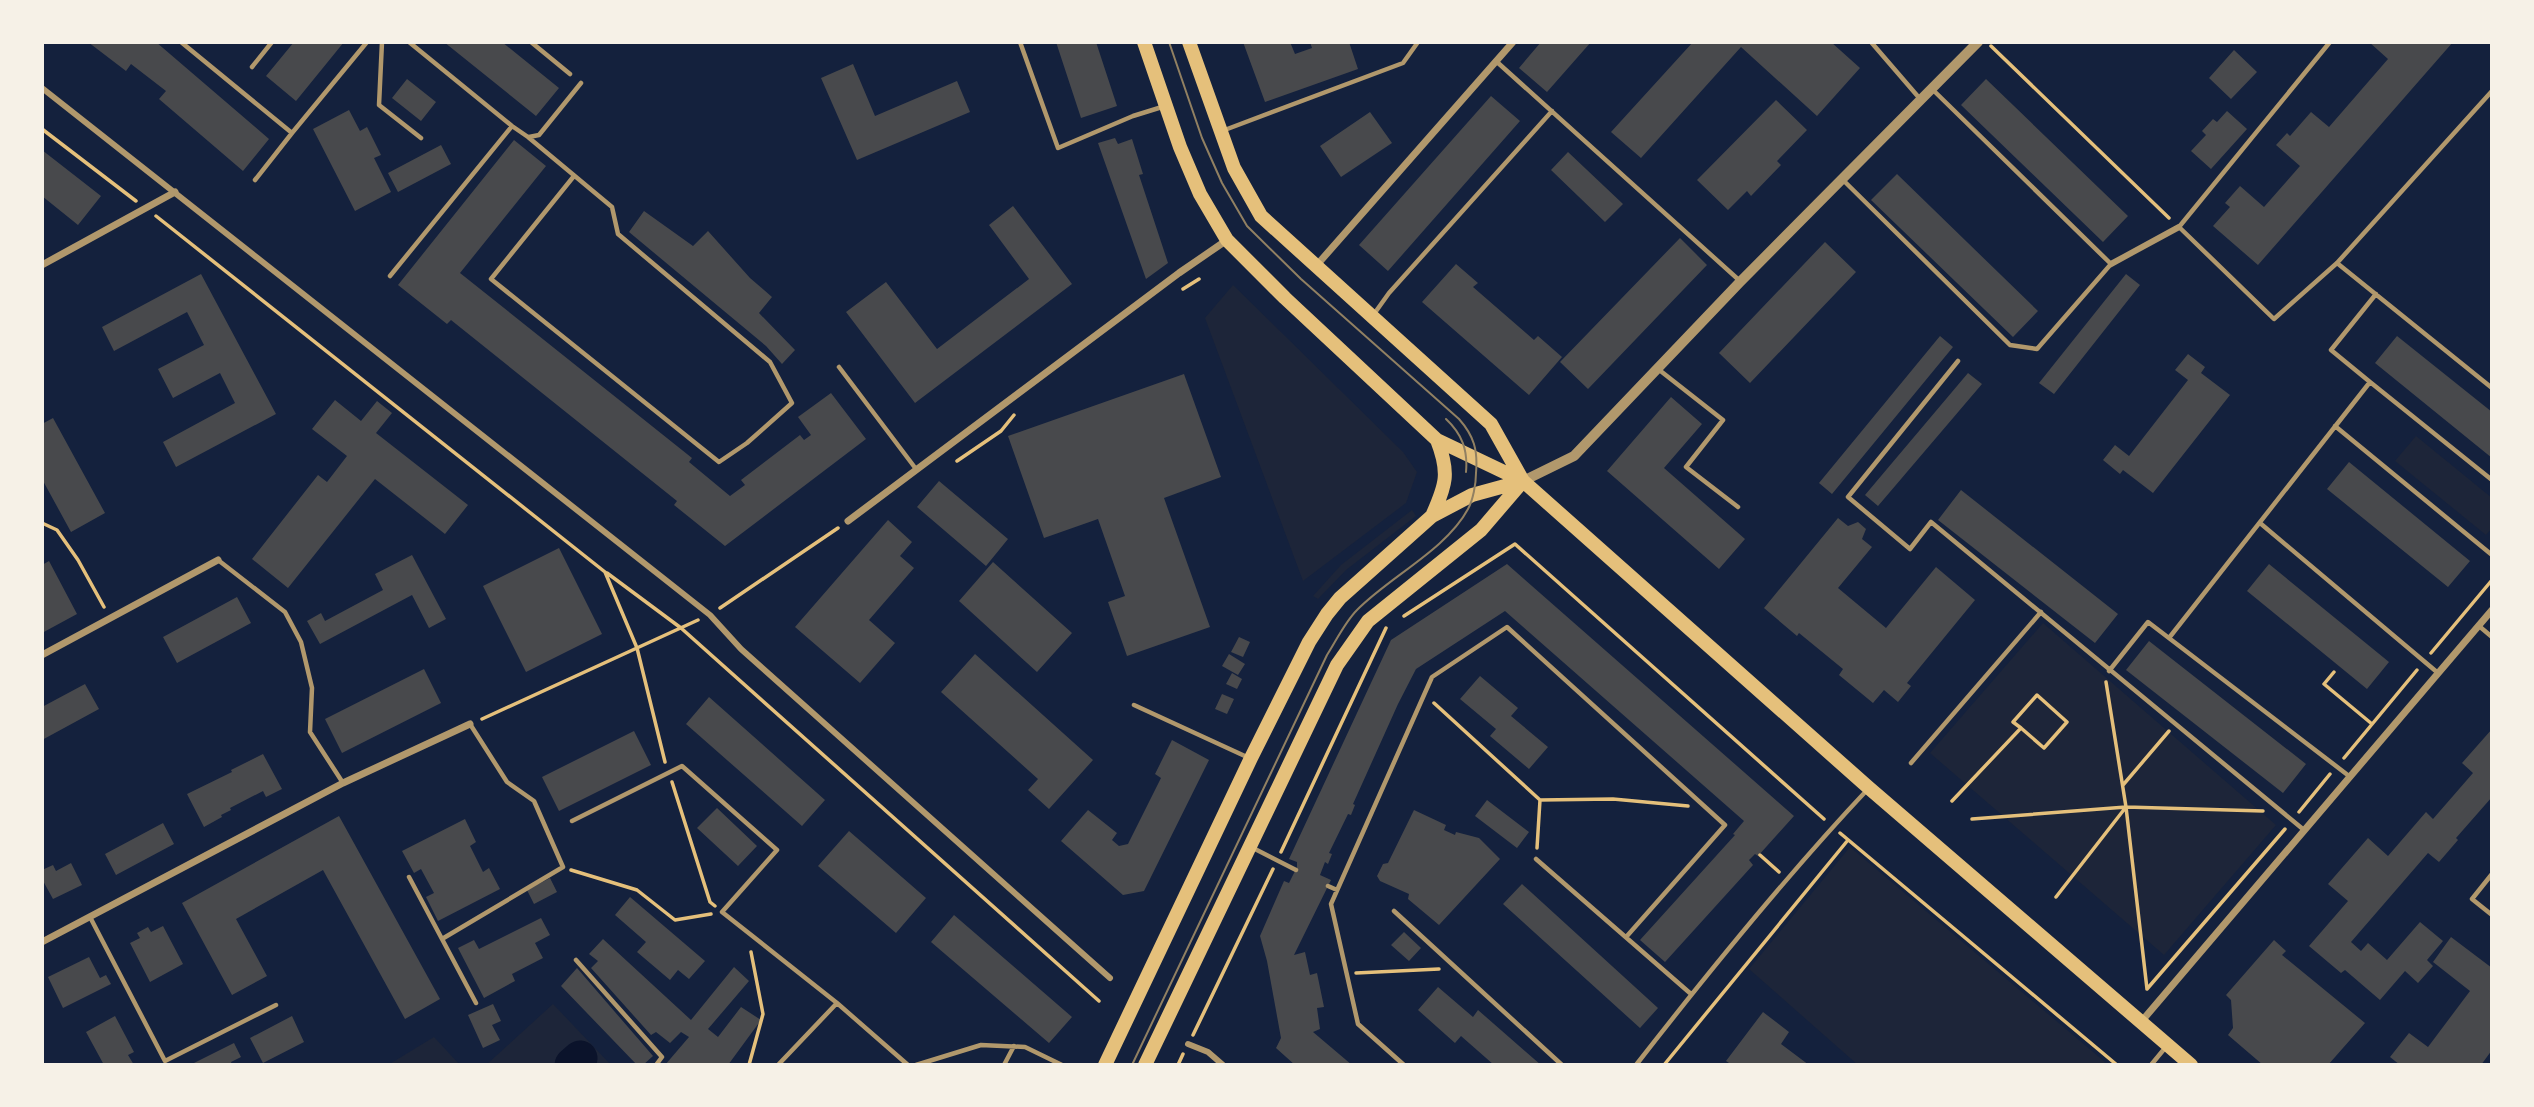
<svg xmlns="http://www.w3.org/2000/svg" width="2534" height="1107" viewBox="0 0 2534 1107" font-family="Overpass,sans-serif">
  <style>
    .green { fill: #1d2539 }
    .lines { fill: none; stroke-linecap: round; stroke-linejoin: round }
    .river { stroke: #0b132b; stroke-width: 35 }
    .building { fill: #48494c }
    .path { stroke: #e5c07b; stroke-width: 3.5 }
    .service { stroke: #b1986c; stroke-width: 4.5 }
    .pedestrian { stroke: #b1986c; stroke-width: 6 }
    .minor { stroke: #b1986c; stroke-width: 7 }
    .tertiary { stroke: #b1986c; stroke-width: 10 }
    .primary { stroke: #e5c07b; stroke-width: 14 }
    .tram { stroke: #918062; stroke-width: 2 }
  </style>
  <rect width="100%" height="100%" fill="#14213d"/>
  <path class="green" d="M1233,285L1403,452L1417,472L1406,503L1303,581L1205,318Z
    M2416,436L2492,498V528L2486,535L2395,461Z
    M1412,510L1416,516L1346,570L1318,599L1313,596L1341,565Z
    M2043,623L2276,825L2164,955L1930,753Z
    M1850,847L2105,1062L2102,1065H1858L1749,969Z
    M553,1004L611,1065H486Z
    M434,1037L460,1065H388Z"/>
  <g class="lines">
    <path class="river" d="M572,1065L580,1058"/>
  </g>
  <path class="building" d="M88,42H156L269,139L243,171L159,99L166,91L131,64L126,71Z
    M294,42H344L296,101L266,76Z
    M444,42H502L559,88L536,116Z
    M1056,42H1096L1117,106L1081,118Z
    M1243,42H1290L1295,54L1312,48L1310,42H1349L1358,69L1265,102Z
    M1541,42H1591L1547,92L1519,68Z
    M1693,42H1831L1860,68L1817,116L1741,47L1641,158L1611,132Z
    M2369,42H2453L2258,265L2213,226L2230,207L2225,203L2240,186L2264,207L2300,166L2276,145L2287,133L2290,136L2311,112L2329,127L2388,59Z
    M2234,50L2257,72L2231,99L2209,78Z
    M853,64L875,116L957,81L970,112L857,160L821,78Z
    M407,79L436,102L421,121L392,98Z
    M1986,79L2128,216L2103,242L1961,105Z
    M1491,96L1520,121L1388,271L1359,245Z
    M1776,100L1807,130L1777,161L1781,165L1751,196L1747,191L1728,210L1697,180Z
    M349,110L360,131L367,127L381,155L374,158L391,192L355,211L313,129Z
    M2227,111L2247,129L2211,169L2191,151L2206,135L2202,131L2213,119L2217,122Z
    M1370,112L1392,143L1341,177L1320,146Z
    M1115,138L1118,144L1132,139L1143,174L1139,175L1168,263L1146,279L1098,143Z
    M514,140L546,166L460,273L692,458L689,462L730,496L745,485L741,480L800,435L804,440L811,435L798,417L831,393L866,439L725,546L674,505L677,501L451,320L447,324L398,285Z
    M441,145L451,164L398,192L388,173Z
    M42,150L101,196L78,225L42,196Z
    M1568,152L1623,204L1605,222L1551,170Z
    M1897,174L2038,311L2013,337L1871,200Z
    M1013,206L1072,284L915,403L846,312L886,282L937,349L1029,279L989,225Z
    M644,211L693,246L708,231L750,278L772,297L759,313L795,350L782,364L766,346L629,232Z
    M1680,238L1707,265L1588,389L1560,362Z
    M1825,242L1856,272L1750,383L1719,353Z
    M1456,264L1478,283L1473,287L1534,340L1538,336L1562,357L1529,395L1422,302Z
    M201,274L276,414L176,467L163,442L235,403L220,373L173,398L158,369L204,345L187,312L114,351L102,327Z
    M2126,274L2140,285L2054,394L2039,383Z
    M1940,336L1953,347L1832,494L1819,483Z
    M2397,336L2492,412V458L2375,363Z
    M2188,354L2205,367L2201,373L2230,395L2153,493L2123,470L2120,474L2103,460L2115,445L2129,456L2188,380L2175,370Z
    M1968,373L1982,384L1878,506L1865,495Z
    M1184,374L1221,477L1164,498L1210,627L1127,656L1108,602L1125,596L1098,519L1044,538L1008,436Z
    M1671,397L1702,424L1664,468L1745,539L1719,569L1607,471Z
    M335,400L361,421L377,401L392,413L376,433L468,505L445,534L375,479L288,588L252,559L318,475L327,482L347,456L312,429Z
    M53,418L105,513L71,532L42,479V424Z
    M2349,462L2470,561L2448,587L2327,489Z
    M939,481L1008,539L986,566L917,507Z
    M1961,490L2118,614L2095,643L1938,520Z
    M1838,518L1848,526L1858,522L1866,529L1862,539L1872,547L1838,588L1886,628L1936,567L1975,600L1907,683L1911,686L1898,702L1884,690L1873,703L1839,675L1843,669L1799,633L1797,636L1764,608Z
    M888,520L912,542L900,556L914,568L869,620L895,643L860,683L795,627Z
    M559,548L602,634L526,672L483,586Z
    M412,555L446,619L429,628L412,595L320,644L307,621L321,613L325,621L383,590L375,574Z
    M49,561L77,614L42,633V565Z
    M993,562L1072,633L1037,672L959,601Z
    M1507,564L1794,816L1758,856L1755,854L1749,860L1753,865L1665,962L1640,940L1735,835L1733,834L1744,821L1505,611L1416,669L1398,704L1353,804L1355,805L1351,815L1348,814L1329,853L1332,854L1328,864L1325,862L1320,875L1331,880L1294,955L1305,952L1310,975L1317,973L1324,1007L1317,1008L1320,1029L1313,1032L1352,1065H1295L1276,1048L1281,1038L1267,961L1260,936L1284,881L1289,883L1297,867V862L1289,859L1391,640Z
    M2269,564L2389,662L2367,689L2247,591Z
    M237,597L251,623L177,663L163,637Z
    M1239,637L1250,642L1243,657L1231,652Z
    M2149,641L2306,764L2283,793L2126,670Z
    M975,654L1093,760L1049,809L1028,790L1038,779L941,692Z
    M1229,654L1245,664L1238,675L1222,666Z
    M424,669L441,703L342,753L325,719Z
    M1232,673L1242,679L1237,689L1226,684Z
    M1480,676L1518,708L1511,716L1548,747L1529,769L1490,736L1496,729L1460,699Z
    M85,684L99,709L42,740V707Z
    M1222,694L1234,699L1227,714L1215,709Z
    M709,697L825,800L802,826L686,724Z
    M2492,729V797L2456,838L2458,840L2439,862L2428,853L2351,942L2361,951L2368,943L2387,960L2420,922L2443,941L2427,960L2433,966L2418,983L2405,971L2380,1000L2345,970L2341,973L2309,946L2348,901L2328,884L2368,838L2388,856L2426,812L2433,819L2473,773L2462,763Z
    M634,731L651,765L559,811L542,777Z
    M1172,740L1209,760L1144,891L1123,895L1061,841L1088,810L1117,833L1112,840L1119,846L1128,844L1161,778L1155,774Z
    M263,754L282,789L266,797L263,791L230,808L231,810L221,815L222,817L204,827L187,794L232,772L231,770Z
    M1487,800L1529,832L1517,848L1475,816Z
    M717,808L757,846L738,866L697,828Z
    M1414,810L1446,825L1444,830L1455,835L1456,832L1479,838L1500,859L1439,925L1408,899L1409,894L1380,881L1377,876L1383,864L1388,863Z
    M339,816L440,999L405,1019L323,870L236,919L267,976L232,995L182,903Z
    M465,819L476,842L470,846L483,872L489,868L500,889L438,921L426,897L434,893L421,869L414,873L402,851Z
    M163,823L174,844L116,875L105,854Z
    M849,831L926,898L896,933L818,866Z
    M71,863L82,885L53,899L42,879V870L53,865L56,871Z
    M550,878L557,892L534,904L527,890Z
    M1522,884L1658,1008L1640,1028L1503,904Z
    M630,897L705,961L689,979L678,970L670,980L637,952L646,942L615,915Z
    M954,915L1072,1017L1049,1043L931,942Z
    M541,918L550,935L535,943L543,958L512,974L515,981L484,998L458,948L474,940L479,949Z
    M163,926L183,964L150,982L130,943L140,938L137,933L148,927L151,932Z
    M1404,932L1421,948L1409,961L1391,945Z
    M2451,937L2492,968V1050L2481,1065H2400L2390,1057L2409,1033L2428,1047L2470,991L2433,962Z
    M603,939L691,1020L734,967L749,981L708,1029L718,1037L741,1007L761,1020L728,1065H665L689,1037L681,1032L670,1043L656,1032L651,1035L591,968L598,961L589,954Z
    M2274,940L2286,951L2282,955L2365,1023L2328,1065H2263L2228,1035L2233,1028L2231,1000L2226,995Z
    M89,957L100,978L106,975L111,984L63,1008L48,977Z
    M577,968L653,1056L643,1065H637L561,986Z
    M1438,987L1473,1017L1478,1010L1541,1065H1494L1461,1036L1455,1043L1418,1010Z
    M493,1004L501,1021L492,1025L500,1040L483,1048L468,1015Z
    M1763,1012L1789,1032L1781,1044L1809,1065H1732L1726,1061Z
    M115,1016L134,1052L128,1055L134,1065H104L86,1032Z
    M292,1016L304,1042L263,1063L250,1038Z
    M234,1043L241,1057L231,1062L232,1065H190Z"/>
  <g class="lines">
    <path class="path" d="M1991,46L2169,218
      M42,129L136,201
      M156,216L605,572L637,648L665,762
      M1183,289L1199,279
      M957,461L1001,431L1014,415
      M42,523L57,530L78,560L104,607
      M607,573L681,628L1099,1001
      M720,608L838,528
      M1404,616L1515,544L1824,819
      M2431,653L2492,580
      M2334,672L2324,684L2372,724
      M2106,682L2126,807L2147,989
      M1434,703L1540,800L1537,848
      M482,719L698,620
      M2344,758L2417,670
      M672,782L710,902L715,906
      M2123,785L2169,731
      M1540,800L1613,799L1688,806
      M1952,801L2021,728L2013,722L2037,695L2067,722L2044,748L2021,728
      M2299,812L2330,774
      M1972,819L2126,807L2263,811
      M1840,833L2117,1065
      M1281,852L1386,628
      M1760,855L1779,872
      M571,870L637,890L675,920L711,914
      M2056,897L2126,807
      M1356,973L1439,969
      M2147,989L2285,829
      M1193,1035L1273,869
      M749,1065L763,1014L751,952
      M1178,1065L1183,1054
      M1664,1065L1848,840"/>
    <path class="service" d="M181,42L292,133L367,42
      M382,42L379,105L421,138
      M409,42L512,126L528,137L612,207L618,234L770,362L792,403L747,443L719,462L491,279L574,176
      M531,42L570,74
      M1020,42L1058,148L1133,116L1162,107
      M1871,42L1921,100
      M2330,42L2179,227L2274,319L2337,263L2492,91
      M1497,62L1740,281
      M252,67L272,42
      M1222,131L1403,63L1418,42
      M529,137L539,135L581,83
      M255,180L292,133
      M1843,180L2010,345L2037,349L2111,264L1932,89
      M2337,263L2492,388
      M390,276L512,126
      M1374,314L1389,293L1552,111
      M1958,361L1848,497L1910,549L1931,522L2304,830
      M839,367L916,469
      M1658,369L1723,420L1686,467L1738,507
      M2370,382L2331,350L2376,294
      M2335,426L2492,555
      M2260,523L2438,673
      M218,560L285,612L301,642L312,688L310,732L343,783
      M2479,626L2492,637
      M2169,638L2370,382L2492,480
      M2109,671L2148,622L2349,776
      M1134,705L1247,757
      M1911,763L2041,612
      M572,821L682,766L777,850L722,912L837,1003
      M1253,848L1296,870
      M1536,859L1691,994
      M2492,874L2472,899L2492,915
      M409,877L442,939L563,867L534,801L507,782L470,724
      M1328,886L1337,890
      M1394,911L1562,1065
      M90,917L165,1061L276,1005
      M442,939L476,1003
      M576,960L662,1057L656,1065
      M778,1065L837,1003L908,1065
      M916,1065L981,1045L1025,1047L1062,1065
      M1004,1065L1014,1046
      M1404,1065L1358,1024L1331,904L1432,677L1507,627L1725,825L1627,936
      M1636,1065C1710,970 1786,876 1868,789
      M2151,1065L2165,1048"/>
    <path class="pedestrian" d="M42,88L710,615L741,649L1110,978
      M2111,264L2179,227
      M1188,1044L1208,1052L1223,1065"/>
    <path class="minor" d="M42,265L175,192
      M1316,266L1513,42
      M848,521L1179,273L1227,240
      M42,655L218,560
      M42,942L343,783L470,724
      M2141,1022L2492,610"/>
    <path class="tertiary" d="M1523,481L1574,456L1740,282L1978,42"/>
    <path class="primary" d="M1144,42L1180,147L1200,194L1227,240L1285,298L1437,440L1523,481L1869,788L2191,1065
      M1189,42L1234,168L1261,216L1491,424L1523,481
      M1432,516C1446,485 1450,473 1437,440
      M1105,1065L1251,758L1309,642L1327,614L1340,598L1432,516L1472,495L1523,481
      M1145,1065L1337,665L1368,621L1481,530L1523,481"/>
    <path class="tram" d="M1446,419C1462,434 1468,450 1466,472
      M1132,1065L1327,655C1336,641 1345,622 1357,610C1389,577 1446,550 1468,509C1473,500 1476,484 1476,473C1478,450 1474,436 1459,419L1301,279L1247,226L1222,183L1202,138L1169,42"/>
  </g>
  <rect width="2534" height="1107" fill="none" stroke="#f6f1e7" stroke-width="88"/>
</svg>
